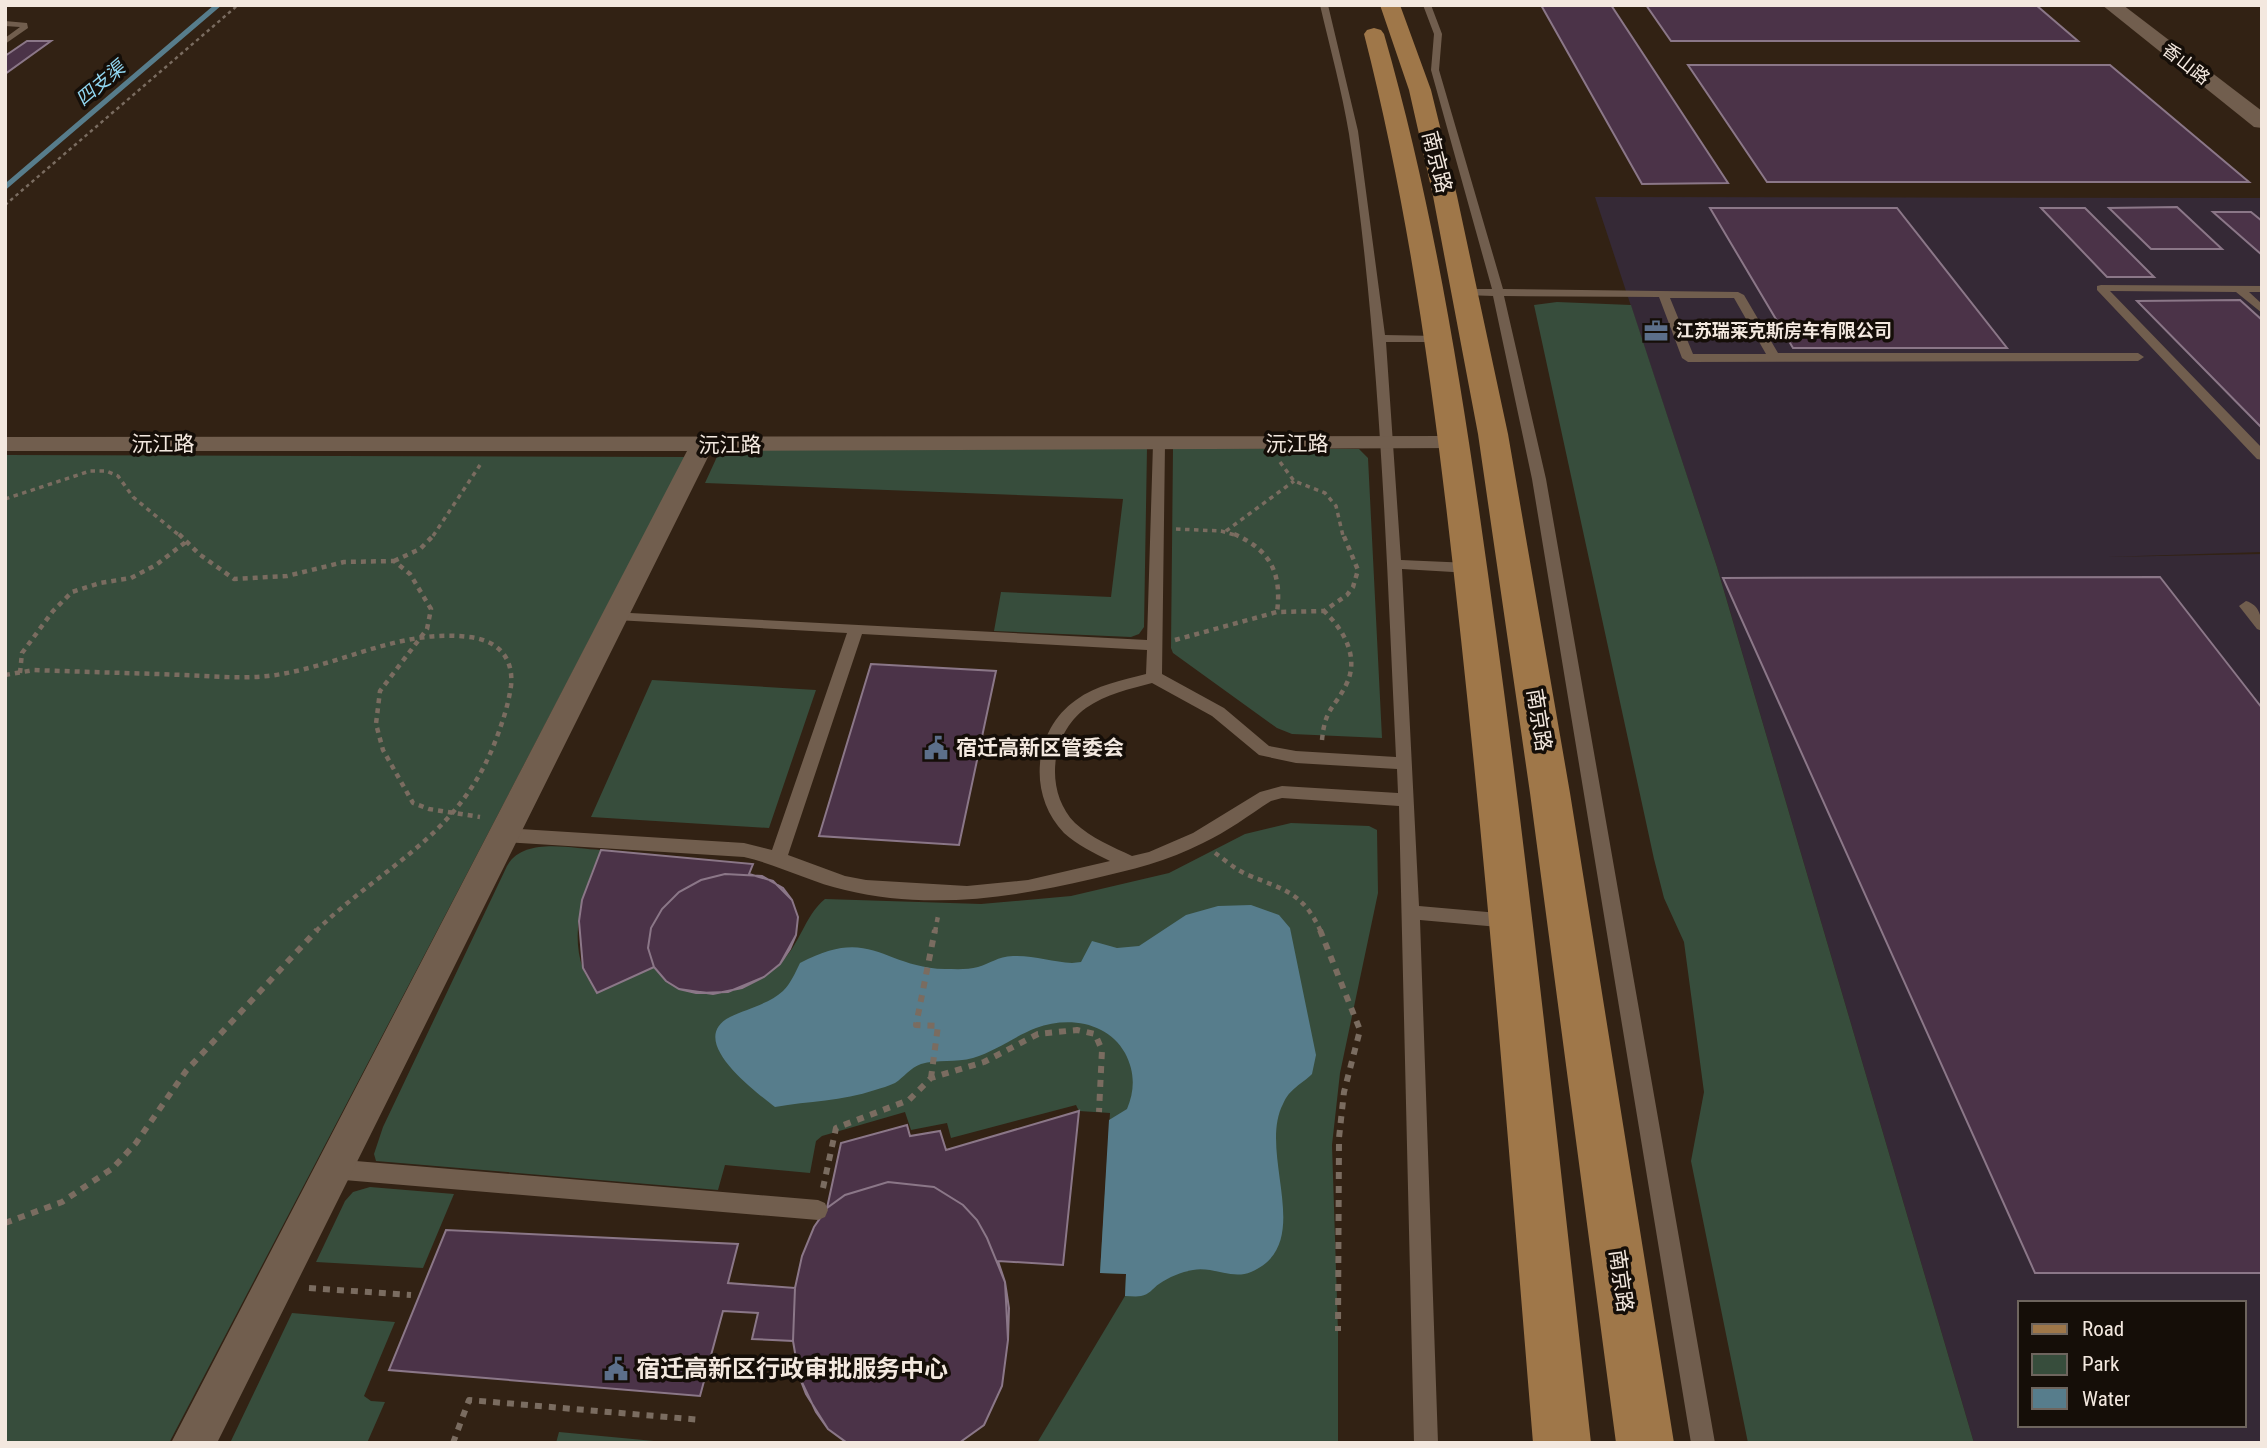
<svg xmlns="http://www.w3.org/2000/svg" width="2267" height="1448" viewBox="0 0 2267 1448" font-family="'Roboto Condensed','Noto Sans SC',sans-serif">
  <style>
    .industrial { fill: #352936; fill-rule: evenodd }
    .green { fill: #374d3c }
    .water { fill: #577d8c }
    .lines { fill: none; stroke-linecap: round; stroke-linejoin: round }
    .stream { stroke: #577d8c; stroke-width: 5 }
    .building { fill: #4b3348; stroke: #8b7788; stroke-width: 2 }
    .path-far3 { stroke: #7a6c60; stroke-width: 2.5; stroke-dasharray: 3.5 3.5; stroke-linecap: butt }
    .path-far2 { stroke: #7a6c60; stroke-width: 3.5; stroke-dasharray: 4.5 4.5; stroke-linecap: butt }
    .path-far1 { stroke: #7a6c60; stroke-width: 4.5; stroke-dasharray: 5 5; stroke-linecap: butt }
    .path { stroke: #7a6c60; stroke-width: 6; stroke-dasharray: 7 7; stroke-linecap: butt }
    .service { fill: #715e4e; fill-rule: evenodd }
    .minor { fill: #715e4e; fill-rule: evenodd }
    .tertiary { fill: #715e4e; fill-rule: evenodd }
    .primary { fill: #9f7749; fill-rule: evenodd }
    .labels { text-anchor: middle; stroke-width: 7; stroke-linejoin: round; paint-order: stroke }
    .far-street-label { font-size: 18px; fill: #f3e8df; stroke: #150e08 }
    .far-poi-label { font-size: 18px; font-weight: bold; fill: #f3e8df; stroke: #150e08; text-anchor: start }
    .far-water-label { font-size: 19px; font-style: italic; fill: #91d6f0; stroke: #150e08 }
    .street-label { font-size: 21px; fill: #f3e8df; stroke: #150e08 }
    .poi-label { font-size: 21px; font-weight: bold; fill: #f3e8df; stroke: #150e08; text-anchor: start }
    .near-poi-label { font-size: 24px; font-weight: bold; fill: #f3e8df; stroke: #150e08; text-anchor: start }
  </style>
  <rect width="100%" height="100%" fill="#322214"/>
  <path class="industrial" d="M1595,197L2262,198V552L2106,557L2262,554V1443H1974L1717,567ZM2020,1303H2244V1425H2020Z"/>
  <path class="green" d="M1557,302L1631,305L1717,567L1974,1443H1748L1691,1161L1704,1092L1684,942L1664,898L1654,859L1534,305Z
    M721,448H1147L1144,627L1139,634L1131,637L994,631L1001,592L1111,597L1123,499L705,483Z
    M1173,448L1359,449L1368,458L1382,738L1292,734L1277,728L1173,653L1171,648Z
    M5,455L685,457L169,1443H5Z
    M652,680L816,690L769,828L591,817Z
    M1291,823L1369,826L1377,830L1378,893L1340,1073L1332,1145L1338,1331V1443H1037L1125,1296L1126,1274L1100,1273L1110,1113L1079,1111L1076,1105L951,1138L947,1123L911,1130L905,1112L822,1136L816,1141L810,1173L725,1165L718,1190L376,1161L374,1154L383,1127L507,866C524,836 572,849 601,850C585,887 569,929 583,969C586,977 593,985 597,993L654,967C690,1008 741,997 779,964C800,946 804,916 825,899L981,904L1071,896L1169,873L1245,834Z
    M370,1187L454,1194L423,1268L316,1262L345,1201L353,1192Z
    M292,1313L395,1322L364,1396L371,1401L385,1402L367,1443H230Z
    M559,1432L675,1443H556Z"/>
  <path class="water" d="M1251,905L1279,915L1290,928L1316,1055L1312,1074C1301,1085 1290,1088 1283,1104C1257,1154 1317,1244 1251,1272C1232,1280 1212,1266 1193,1270C1181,1272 1169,1277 1159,1284C1153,1288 1149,1295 1141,1296C1136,1297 1130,1296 1125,1296L1126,1274L1100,1273L1109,1120L1127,1109C1135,1090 1135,1072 1125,1053C1108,1022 1068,1016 1036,1028C1015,1036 996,1051 973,1058C956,1063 937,1059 921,1064C910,1068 904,1077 895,1083C889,1086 881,1088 875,1090C842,1101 809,1101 775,1107C756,1092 685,1040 730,1017C746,1009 769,1004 783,991C791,983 795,973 800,963C871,925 882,967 945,969C955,969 968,970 978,967C991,963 997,957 1013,956C1033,955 1053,962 1072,963L1081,962L1092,941L1117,948L1139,946L1186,915L1218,906Z"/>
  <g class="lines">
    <path class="stream" d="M5,187L218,5"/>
  </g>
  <path class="building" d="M1541,5H1611L1728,183L1642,184Z
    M1646,5H2036L2078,41H1671Z
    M27,41H51L5,74V56Z
    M1688,65H2110L2249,182H1767Z
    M2177,207L2222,249H2151L2109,208Z
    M1710,208H1897L2007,348H1793Z
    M2041,208H2085L2154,277H2107Z
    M2213,212H2251L2262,221V255Z
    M2240,300L2262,320V428L2137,301Z
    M2160,577L2262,708V1273H2035L1723,578Z
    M871,664L996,671L959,845L819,836Z
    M601,850L753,864L749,874L773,881L792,900L798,917L796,935L790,949L780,964L764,977L728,992L696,993L679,989L666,981L654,967L597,993L583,968L579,921L582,900Z
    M725,874L762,876L783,888L792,900L798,917L796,935L780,964L764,977L742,988L713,994L679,989L666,981L654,967L648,948L651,928L662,909L679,892L701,880Z
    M1079,1111L1063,1265L998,1261L1005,1282L1009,1308L1008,1340L1002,1386L984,1425L959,1443L846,1442L828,1429L806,1394L799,1376L793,1341L752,1339L758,1313L723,1311L700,1396L389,1370L446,1230L738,1244L728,1283L795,1288L802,1256L814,1227L827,1208L841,1143L907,1125L910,1136L940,1131L946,1150Z
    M888,1182L934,1187L963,1205L977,1220L987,1238L1005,1282L1008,1340L1002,1386L984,1425L959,1443H847L828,1429L816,1412L799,1376L793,1341L795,1288L802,1256L814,1227L827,1208L845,1195Z"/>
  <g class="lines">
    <path class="path-far3" d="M5,205L238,5"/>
    <path class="path-far2" d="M1280,462L1294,481L1325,493L1336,506L1343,536
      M5,499L90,471H106L118,476L133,497L180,536
      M1176,529L1221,531L1238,536
      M1226,531L1294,481
      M433,536L480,465"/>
    <path class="path-far1" d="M179,534L199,554L234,579L287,576L344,562L394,561L410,574L431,609L427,629L380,691L376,724L383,750L413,803L429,809L480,817
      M1234,534C1271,550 1282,574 1277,612
      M394,561L420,549L435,534
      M1175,640L1277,612L1324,611L1347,595L1353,587L1358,570L1343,534
      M20,673L22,653L53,611L72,592L100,583L131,578L156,565L187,541
      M5,675L34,670C84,672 133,673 183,675C211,676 240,679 268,676C337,668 398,628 469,637C497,640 514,657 511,686C508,707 501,727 493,747C455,839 381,867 315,932
      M1322,740C1325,708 1334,709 1346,685C1360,658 1344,630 1324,611
      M1215,853C1225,860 1236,870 1248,875C1284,890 1303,892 1321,932
      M935,932L938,916"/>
    <path class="path" d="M1320,930L1360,1030L1344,1092L1339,1138L1338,1331
      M931,1078L938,1026L916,1025L935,930
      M823,1188L836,1128L909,1100L931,1078L984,1062L1038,1034L1077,1030L1095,1034L1102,1050L1099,1112
      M5,1223L62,1202L113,1168L136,1143L186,1071L317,930
      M309,1288L411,1295
      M453,1443L469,1400L702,1420"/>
    <path class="service" d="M1320,5H1328L1358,131L1385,335L1437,336L1443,339L1437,342H1386L1401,560L1470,563L1477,568L1470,573L1402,569L1419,906L1510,914L1516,916L1519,921L1516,926L1510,928L1420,920L1438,1443H1414L1399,806L1282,798L1271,801C1249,815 1227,832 1203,843C1168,861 1131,870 1092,879C1012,898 927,910 845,890C810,882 779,865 744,857L504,842L498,840L496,835L498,830L504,828L744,843L772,850L847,633L616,620L611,618L609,615L611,612L1147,640L1153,444L1159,440L1165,444L1162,674L1224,708L1269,746L1296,751L1396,757C1386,548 1380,341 1349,134C1342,91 1330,48 1320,5ZM862,634L1147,650L1146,674C1123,680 1096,685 1076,700C1033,730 1027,795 1064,833C1077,845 1094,853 1110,861L1028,880L967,886L866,880L845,876L788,855ZM1152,683L1212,716L1259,755L1296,763L1397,769L1398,793L1282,786L1260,792L1193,833L1149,852L1132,856C1113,847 1091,838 1075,823C1044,791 1050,734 1086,708C1106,694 1130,689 1152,683Z
      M1423,5H1431L1442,34L1439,70L1503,289L1738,292L1744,295L1778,353H2138L2144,357L2138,361L1688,362L1682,358L1659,297L1504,296L1546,479L1715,1443H1691L1532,479L1493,296L1465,295L1459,292L1465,289H1492L1431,70L1434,34ZM1670,298H1734L1766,354H1693Z
      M5,21L27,23L28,28L5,44V38L20,27L5,26Z
      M2101,285L2262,286V292H2249L2262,304V313L2236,292L2110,291L2262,448V460L2257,459L2097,290V286Z
      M2246,601C2260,605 2262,618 2262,631L2257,629L2239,606Z
      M332,1159L818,1200L825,1203L828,1210L825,1217L818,1220L332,1179L325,1176L322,1169L325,1162Z"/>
    <path class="minor" d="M1454,436L1463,438L1466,443L1463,448L711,451L217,1443H171L687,451H5V437Z"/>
    <path class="tertiary" d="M2102,5H2123L2262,111V128L2254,127Z"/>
    <path class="primary" d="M1380,5H1400L1431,90L1457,196L1508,434L1570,793L1674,1443H1616L1530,793L1478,434L1433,196L1409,90Z
      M1374,28L1381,30L1384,34C1441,232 1469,435 1497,639C1533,906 1561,1175 1591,1443H1533C1511,1175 1490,907 1461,639C1439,436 1415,233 1364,34L1367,30Z"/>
  </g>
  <defs>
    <g id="office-bare" transform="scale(1.89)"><path d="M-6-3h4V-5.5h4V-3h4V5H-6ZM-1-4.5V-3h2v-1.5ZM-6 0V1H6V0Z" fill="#5c6f8a" stroke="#150e08" stroke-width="2.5" paint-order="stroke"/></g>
    <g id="civic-bare" transform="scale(1.89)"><path d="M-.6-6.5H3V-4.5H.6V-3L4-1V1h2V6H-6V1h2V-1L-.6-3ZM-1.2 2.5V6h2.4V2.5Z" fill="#5c6f8a" stroke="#150e08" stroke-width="2.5" paint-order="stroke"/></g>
  </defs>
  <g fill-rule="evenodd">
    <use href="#office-bare" x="1656" y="331"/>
    <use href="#civic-bare" x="936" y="748"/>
    <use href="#civic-bare" x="616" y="1369"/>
  </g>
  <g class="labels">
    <g class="far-street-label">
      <text transform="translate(2186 64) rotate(38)" y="6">香山路</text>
    </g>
    <g class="far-poi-label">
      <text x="1676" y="337">江苏瑞莱克斯房车有限公司</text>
    </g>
    <g class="far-water-label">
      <text transform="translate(100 83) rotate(-40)" y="7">四支渠</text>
    </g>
    <g class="street-label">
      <text transform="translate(1437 162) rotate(76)" y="7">南京路</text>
      <text x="163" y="451">沅江路</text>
      <text x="1297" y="451">沅江路</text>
      <text x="730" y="452">沅江路</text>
      <text transform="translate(1539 720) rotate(81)" y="7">南京路</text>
      <text transform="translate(1621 1281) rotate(82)" y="7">南京路</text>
    </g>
    <g class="poi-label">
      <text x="956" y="755">宿迁高新区管委会</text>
    </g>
    <g class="near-poi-label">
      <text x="636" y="1377">宿迁高新区行政审批服务中心</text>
    </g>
  </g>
  <rect width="2267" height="1448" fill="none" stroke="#f3e8df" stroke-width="14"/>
  <rect x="2018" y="1301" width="228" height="126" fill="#150e08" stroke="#6e655e" stroke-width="2"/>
  <rect x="2032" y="1324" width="35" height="10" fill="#9f7749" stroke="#6e655e" stroke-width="2"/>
  <text x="2082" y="1336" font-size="21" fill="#f3e8df">Road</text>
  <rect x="2032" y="1354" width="35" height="21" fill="#374d3c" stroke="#6e655e" stroke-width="2"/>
  <text x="2082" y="1371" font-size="21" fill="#f3e8df">Park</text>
  <rect x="2032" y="1388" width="35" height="21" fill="#577d8c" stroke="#6e655e" stroke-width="2"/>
  <text x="2082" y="1406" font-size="21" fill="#f3e8df">Water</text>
</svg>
